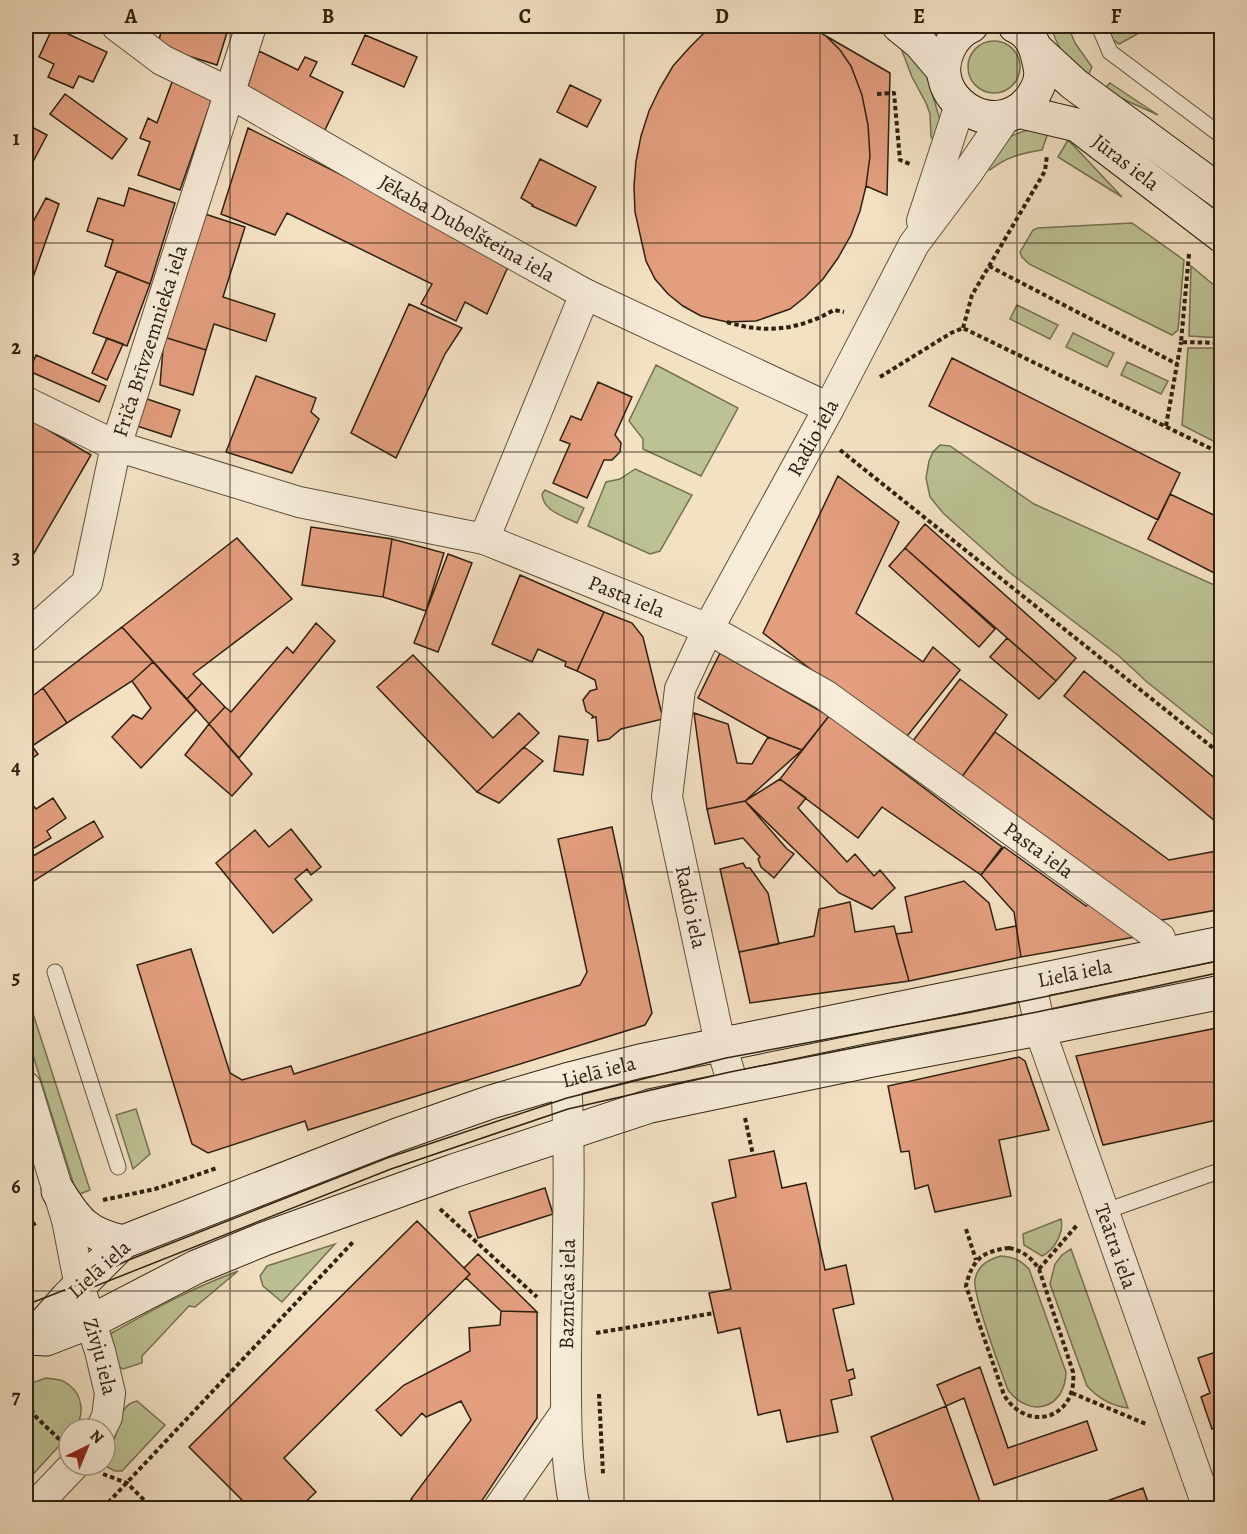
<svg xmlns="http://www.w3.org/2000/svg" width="1247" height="1534" viewBox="0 0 1247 1534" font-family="Alegreya,serif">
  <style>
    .green { fill: #bcc294; stroke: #757252; stroke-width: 1.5 }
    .building { fill: #e39e7e; stroke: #2e2111; stroke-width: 1.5 }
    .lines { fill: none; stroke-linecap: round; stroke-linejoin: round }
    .lane-casing { stroke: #5f513e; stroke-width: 17 }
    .street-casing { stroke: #5f513e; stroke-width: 32 }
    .secondary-casing { stroke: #2e2111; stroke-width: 35 }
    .path { stroke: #2e2111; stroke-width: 4; stroke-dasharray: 4.5 3; stroke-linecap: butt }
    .lane { stroke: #f7ecd9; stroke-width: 15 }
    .street { stroke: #f7ecd9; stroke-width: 30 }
    .secondary { stroke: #f7ecd9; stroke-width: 33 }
    .tram { stroke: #2e2111; stroke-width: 1.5 }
    .grid { fill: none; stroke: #2e2111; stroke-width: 1.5; stroke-opacity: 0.55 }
    .labels { text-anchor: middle; stroke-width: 6; stroke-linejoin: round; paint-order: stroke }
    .street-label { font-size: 21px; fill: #2e2111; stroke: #f7ecd9 }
    .neatline { fill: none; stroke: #2e2111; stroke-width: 2 }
    .grid-label { font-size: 20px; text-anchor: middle; font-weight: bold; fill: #2e2111 }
  </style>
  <rect width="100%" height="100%" fill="#f3e1c4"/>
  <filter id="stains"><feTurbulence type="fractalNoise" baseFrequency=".00333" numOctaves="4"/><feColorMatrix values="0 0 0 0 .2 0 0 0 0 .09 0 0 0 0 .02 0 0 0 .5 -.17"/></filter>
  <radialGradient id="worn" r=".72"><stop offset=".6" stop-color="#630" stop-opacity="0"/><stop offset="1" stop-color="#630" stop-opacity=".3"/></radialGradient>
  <path class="green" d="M1052,26H1068L1075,43L1092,67L1086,80C1071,64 1055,48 1052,26Z
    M1107,26H1143L1144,27L1141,32L1119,44L1111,38Z
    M968 67a26 26 0 1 1 52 0a26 26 0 1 1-52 0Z
    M901,48L923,62L940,120L938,145L931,137L930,114L926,103L912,77Z
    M1110,83L1158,115L1103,90Z
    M1029,130L1048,133L1042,150C1022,153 1006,157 990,170L982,167C997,146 1003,136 1029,130Z
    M1068,140L1074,146L1122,197L1058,157Z
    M1132,223L1184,260L1178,330L1172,335L1029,264L1022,257L1020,252L1033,230L1038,228Z
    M1191,266L1221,291V338L1189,336Z
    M1017,305L1058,325L1050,339L1010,319Z
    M1073,333L1114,353L1107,367L1066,347Z
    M1188,348H1221V445L1182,425Z
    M1127,362L1168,381L1161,394L1121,375Z
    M656,365L738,408L701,476L643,449V439L629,421Z
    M940,445L950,446L1034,504L1221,588V741L1147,682L1119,656L1009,572L943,513L930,497L926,478L929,461L933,452Z
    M635,469L692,495L660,551L650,554L588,526L606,482L620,479Z
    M545,490L584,508L577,523C563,516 543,511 542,494Z
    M26,996L28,998L90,1190L77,1195L26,1033Z
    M136,1109L150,1154L133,1169L116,1115Z
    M1061,1219C1064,1232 1055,1250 1042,1256L1024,1245L1023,1234Z
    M335,1244L282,1302L263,1286L260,1276L267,1266Z
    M1071,1249L1128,1408C1111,1406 1099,1399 1087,1386L1050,1284L1055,1264L1062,1255Z
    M1001,1256C1014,1257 1020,1260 1029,1269L1066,1372C1065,1409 1030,1419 1008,1390C1001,1371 972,1294 975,1279C978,1265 989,1259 1001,1256Z
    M238,1271L195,1307L189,1306L142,1356V1363L123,1369L116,1365L110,1334C154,1309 190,1289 238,1271Z
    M46,1378C54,1379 63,1379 69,1385C83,1395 85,1416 74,1429H69V1435L26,1482V1385Z
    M137,1401L165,1425L122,1471H115L103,1465H105C105,1454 111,1447 115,1437C120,1423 119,1405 137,1401Z"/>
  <path class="building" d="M163,26H229L217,65L157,46Z
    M717,26H810L826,36L840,50L851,66L862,95L868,125L870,156L866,186L860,211L851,235L838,258L823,279L805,297L790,309L756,321L727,322L701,316L683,306L668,294L655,279L646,261L635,212L634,186L636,161L641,136L649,111L660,88L673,66L690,47L703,34Z
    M53,27L107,52L93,82L79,76L73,88L48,77L54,64L39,57Z
    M365,35L417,57L404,87L352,64Z
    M826,36L890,73L887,195L866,186L870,156L868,125L862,95L851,66L840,50Z
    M259,51L298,70L305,57L317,62L310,76L343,92L324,132L247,89Z
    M172,82L213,96L180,190L138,175L150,142L140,138L148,118L157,123Z
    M570,85L601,100L587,127L557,112Z
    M65,94L127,139L112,159L50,114Z
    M26,124L47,135L26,175Z
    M248,128L511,260L487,314L465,302L456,321L421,304L432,284L287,213L275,235L221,214Z
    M540,159L596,187L576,226L532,206L533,205L521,198Z
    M129,188L175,203L150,284L105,266L113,240L87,231L98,198L124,206Z
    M46,198L59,204L26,297V235Z
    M205,214L245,227L223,297L275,314L266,341L214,324L206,350L164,337Z
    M117,271L150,284L127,346L93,333Z
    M409,304L462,328L445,354L396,458L351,433Z
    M164,337L206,350L193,395L160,385Z
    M107,338L123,344L107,380L92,373Z
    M36,355L106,386L99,402L29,371Z
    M952,358L1180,473L1158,520L929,406Z
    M256,376L316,398L311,412L319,419L292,473L226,452Z
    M598,382L632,397L615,435L621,443L620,452L612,460H604L587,498L553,483L570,444L560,440L571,416L581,420Z
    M144,398L180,410L171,437L134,425Z
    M26,417L91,455L26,567V477L28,473L26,472Z
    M838,476L899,522L856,613L923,662L933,647L960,670L904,740L763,633Z
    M1170,494L1222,519V577L1148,539Z
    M925,524L1076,658L1056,681L905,548Z
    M311,527L392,539L383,597L302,585Z
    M237,538L292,599L193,674L202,683L187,699L122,627Z
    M392,539L444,553L426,611L383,597Z
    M905,548L995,629L979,647L889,566Z
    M448,554L472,563L438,652L414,643Z
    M520,575L604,612L577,671L565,666L566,662L538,649L532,662L492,644Z
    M604,612L632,623L643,637L663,719L621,729L609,739L598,741L596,717L592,718L593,716L586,711L583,700L590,691L597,689L595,680L577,671Z
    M316,623L335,641L239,758L209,724L225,707L231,712L287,647L293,653Z
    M122,627L153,662L132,681L67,723L43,688Z
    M1007,638L1056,681L1039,699L990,657Z
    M720,653L829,716L802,750L768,737L698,698Z
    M413,655L493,738L519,713L539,733L477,792L377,687Z
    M153,662L196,710L141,768L112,737L133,715L142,719L151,708L132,681Z
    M1084,671L1222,784L1221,826L1064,696Z
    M960,679L1007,715L961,778L912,742Z
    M202,683L225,707L209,724L187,699Z
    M43,688L67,723L32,746L38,754L26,763V701Z
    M694,713L728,724L737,763L752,764L768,737L802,750L745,801L707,809Z
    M829,716L1002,847L981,875L882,807L858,838L780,779Z
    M209,724L252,774L232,796L185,755Z
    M995,732L1169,860L1222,850V909L1151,922L961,778Z
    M559,736L588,740L583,775L554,771Z
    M524,747L543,761L499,803L477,792Z
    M780,779L806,798L798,808L847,862L855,854L874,876L880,870L895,888L872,909L839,893L745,801Z
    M26,797L36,809L53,798L66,818L47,831L51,838L26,853Z
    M745,801L787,849L794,854L774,878L761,867L758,859L760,857L743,838L715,844L707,809Z
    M94,821L103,837L26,886V860Z
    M612,827L652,1013L645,1025L308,1130L305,1121L208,1153L192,1144L137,965L191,949L230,1073L242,1080L291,1066L294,1074L580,985L587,972L558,839Z
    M291,829L321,867L311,875L307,869L295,879L312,900L273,933L216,863L255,830L269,847Z
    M1004,847L1086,906L1090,902L1135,937L1021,957L1014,912L981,875Z
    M743,863L746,868H750L768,893L779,944L739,952L720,869Z
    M964,881L989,903L996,930L1016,926L1021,957L909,981L896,934L912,932L905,897Z
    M850,902L855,932L894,926L909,981L750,1003L739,952L814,936L819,909Z
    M1222,1027V1119L1103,1145L1076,1056Z
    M1019,1057L1025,1061L1049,1130L999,1140L1011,1196L935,1212L928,1185L915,1189L909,1151L901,1152L888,1086Z
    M774,1151L782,1188L806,1183L825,1270L846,1265L854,1304L833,1309L847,1371L853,1369L855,1378L849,1380L852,1395L831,1400L838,1432L787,1442L780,1410L758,1415L740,1328L718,1333L709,1293L731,1289L712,1203L736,1197L729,1160Z
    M545,1188L553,1214L478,1238L469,1212Z
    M417,1221L470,1274L284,1458L316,1492L299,1508H250L189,1447Z
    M478,1254L537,1312L501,1311L466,1278L470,1274L464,1268Z
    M501,1311L537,1312V1418L477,1508H423L411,1499L471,1420L461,1401L426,1417L422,1413L401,1436L376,1410L404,1385L470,1351L469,1328L500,1325Z
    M1222,1350V1426L1212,1429L1201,1397L1210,1393L1198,1358Z
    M980,1367L1008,1448L1087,1421L1097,1450L994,1485L964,1398L946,1406L937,1385Z
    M946,1406L980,1502L962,1508H896L871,1437Z
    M1143,1488L1150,1508H1109L1107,1501Z"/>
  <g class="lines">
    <g class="lane-casing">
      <path id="lane" d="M1099,26L1110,52L1222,136
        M55,972L118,1167
        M1103,1212L1222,1170"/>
    </g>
    <g class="street-casing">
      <g id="street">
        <path id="s1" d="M117,26L162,60L230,93L414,199L585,294L829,408"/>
        <path d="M922,221L960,105"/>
        <path id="s2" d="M26,402L116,446L299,502L484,539L708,629L825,695L1160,938"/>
        <path d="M484,539L585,294"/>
        <path id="s3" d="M26,637L87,583L116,446L251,26"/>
        <path id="s4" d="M1030,981L1043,1039L1208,1508"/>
        <path d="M566,1080C572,1174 566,1269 566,1363C566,1411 565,1462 575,1508"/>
        <path id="s5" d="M26,1087L67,1220L81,1292L100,1351L110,1393L107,1417L101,1429"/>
        <path id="s6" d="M734,1088L718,1034L667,797L680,689L708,629L829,408L914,244L968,172L1007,115"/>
        <path d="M33,1508L74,1465"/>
        <path d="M499,1508L566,1412"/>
      </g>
    </g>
    <g class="secondary-casing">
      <g id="secondary">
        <path d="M899,26L920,43L943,70"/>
        <path d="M971,26C961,30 954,38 949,48C924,97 993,143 1029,101C1036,92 1043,79 1040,67C1037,50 1032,33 1015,26"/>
        <path d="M1037,50L1074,84L1222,193"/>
        <path id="s7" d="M1018,111L1077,125L1222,236"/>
        <path d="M58,1191C77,1222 87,1234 123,1242"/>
        <path id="s8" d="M32,1338L67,1298L123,1242L397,1135L491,1102L566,1080L640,1061L1222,943"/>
        <path d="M27,1340L32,1338L46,1339L90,1322L196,1267L264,1239L453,1171L650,1106L872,1060L1060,1025L1222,992"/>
      </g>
    </g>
    <path class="path" d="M877,94L894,93L900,160L910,164
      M1189,254L1181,342L1222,343
      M989,266L1177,364
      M727,322C766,334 799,330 834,310L844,312
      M963,328L972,295L1045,171L1047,155
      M880,377L951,333L963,328L1222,454
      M1166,426L1181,342
      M840,450L1222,755
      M745,1118L753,1155
      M103,1200L155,1189L217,1168
      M440,1209L537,1297
      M966,1229L976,1260
      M26,1230L38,1221
      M1009,1248C1023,1251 1031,1257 1039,1269L1073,1372C1078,1418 1028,1434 1004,1395L966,1286C972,1260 982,1251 1009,1248Z
      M1039,1269L1078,1224
      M596,1333L714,1313
      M1072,1393L1146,1424
      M599,1394L603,1474
      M26,1395L34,1415L61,1441
      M103,1474L127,1483L152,1508
      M103,1508L353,1242"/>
    <use href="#lane" class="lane"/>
    <use href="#street" class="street"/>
    <use href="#secondary" class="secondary"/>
    <path class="tram" d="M78,1293L391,1169L568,1109L730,1072L1037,1012L1222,972
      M26,1305L80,1284L126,1261L387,1158L567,1098L726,1058L967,1013L1222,960"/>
  </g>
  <path class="grid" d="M230,26V1508M427,26V1508M624,26V1508M820,26V1508M1017,26V1508M26,243H1222M26,452H1222M26,662H1222M26,872H1222M26,1082H1222M26,1291H1222"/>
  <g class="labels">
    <g class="street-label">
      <text dy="7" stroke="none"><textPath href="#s7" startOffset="122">Jūras iela</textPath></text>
      <text dy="7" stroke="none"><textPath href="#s1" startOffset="405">Jēkaba Dubelšteina iela</textPath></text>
      <text dy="7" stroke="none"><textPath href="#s3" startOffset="332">Friča Brīvzemnieka iela</textPath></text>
      <text dy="7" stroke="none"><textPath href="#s6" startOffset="692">Radio iela</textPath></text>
      <text dy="7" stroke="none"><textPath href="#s2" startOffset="634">Pasta iela</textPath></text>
      <text dy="7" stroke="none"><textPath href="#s2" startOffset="1120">Pasta iela</textPath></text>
      <text transform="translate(691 907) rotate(78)" y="7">Radio iela</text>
      <text dy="7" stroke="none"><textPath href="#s8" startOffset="1124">Lielā iela</textPath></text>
      <text dy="7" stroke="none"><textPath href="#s8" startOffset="638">Lielā iela</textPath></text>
      <text dy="7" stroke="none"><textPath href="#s4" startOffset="279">Teātra iela</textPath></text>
      <text transform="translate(99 1269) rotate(-42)" y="7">Lielā iela</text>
      <text transform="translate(567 1294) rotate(-89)" y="7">Baznīcas iela</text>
      <text dy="7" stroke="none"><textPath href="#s5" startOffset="280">Zivju iela</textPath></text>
    </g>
  </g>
  <rect width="1247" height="1534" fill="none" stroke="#f3e1c4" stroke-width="66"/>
  <g transform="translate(87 1447) rotate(43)"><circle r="28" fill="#f7ecd9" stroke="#a79b89" stroke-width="1.5"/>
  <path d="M0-4.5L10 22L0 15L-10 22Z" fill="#8f2418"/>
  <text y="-9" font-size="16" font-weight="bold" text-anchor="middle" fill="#2e2111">N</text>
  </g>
  <rect x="33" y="33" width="1181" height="1468" class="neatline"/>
  <g class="grid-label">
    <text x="131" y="23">A</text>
    <text x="328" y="23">B</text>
    <text x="525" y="23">C</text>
    <text x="722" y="23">D</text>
    <text x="919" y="23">E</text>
    <text x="1116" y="23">F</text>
    <text x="16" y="145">1</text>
    <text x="16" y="354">2</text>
    <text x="16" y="564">3</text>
    <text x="16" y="774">4</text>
    <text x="16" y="984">5</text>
    <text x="16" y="1193">6</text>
    <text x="16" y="1403">7</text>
  </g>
  <rect width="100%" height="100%" filter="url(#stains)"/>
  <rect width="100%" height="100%" fill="url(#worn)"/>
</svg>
